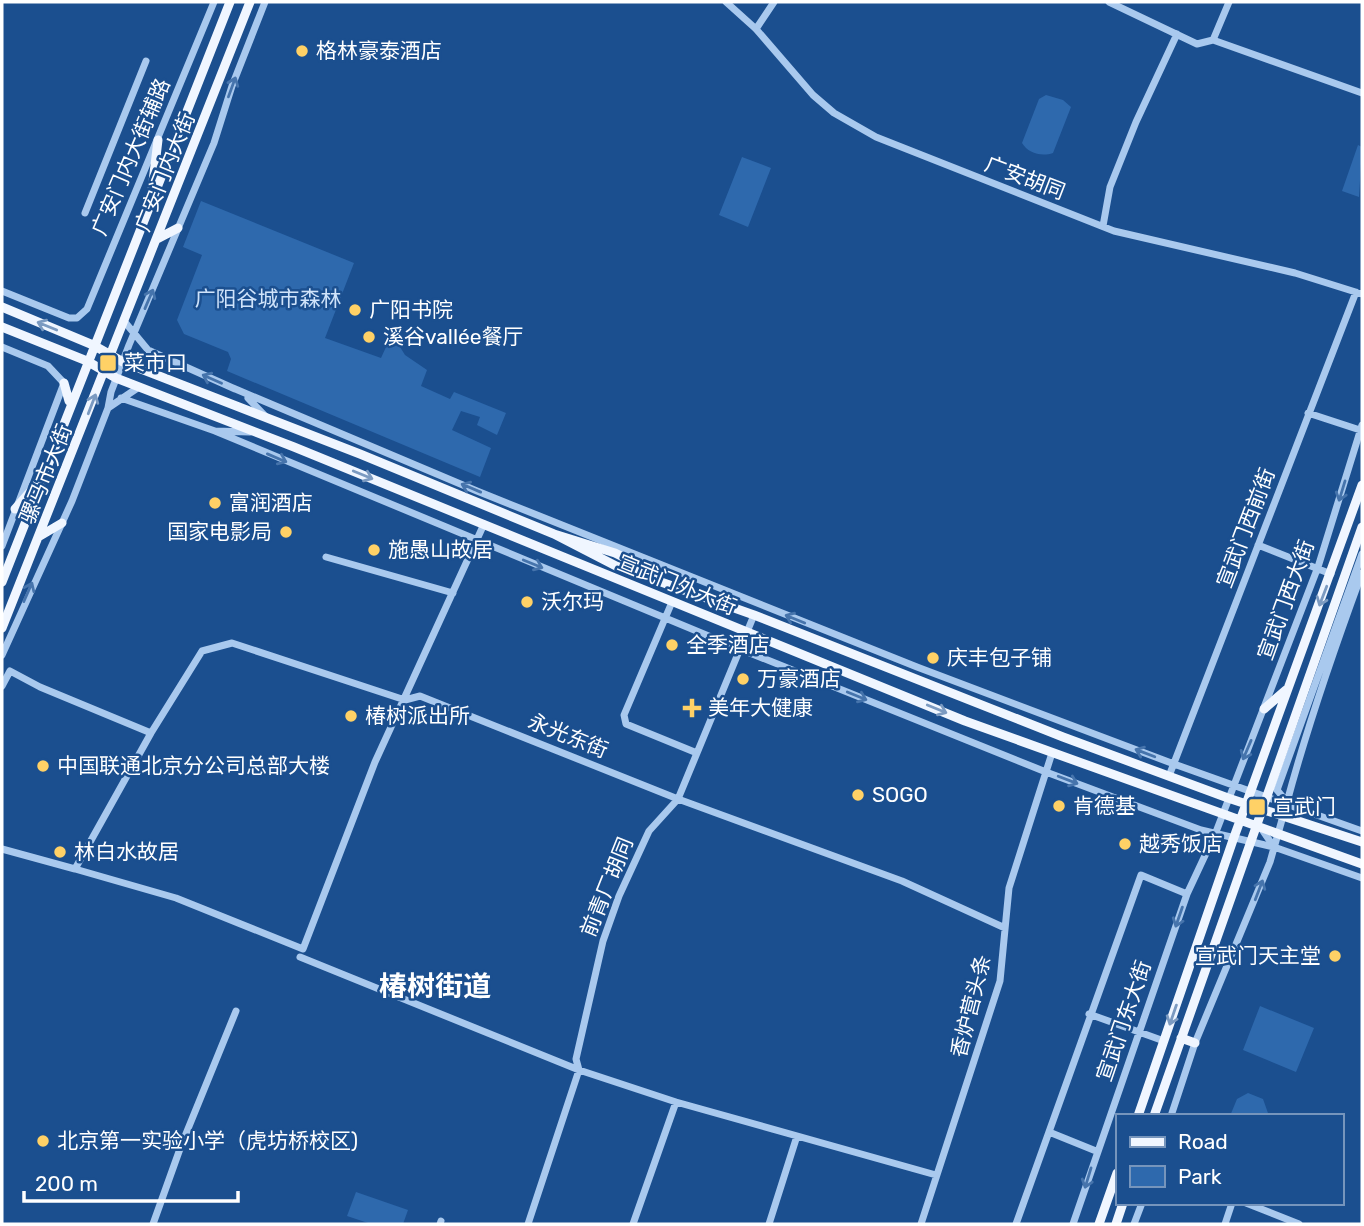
<svg xmlns="http://www.w3.org/2000/svg" width="1364" height="1226" viewBox="0 0 1364 1226" font-family="Rubik,'Noto Sans SC',sans-serif">
  <style>
    .green { fill: #2e69ad }
    .lines { fill: none; stroke-linecap: round; stroke-linejoin: round }
    .minor { stroke: #a9c9ee; stroke-width: 7 }
    .major { stroke: #f0f6ff; stroke-width: 9 }
    .oneway { stroke: #4674ac }
    .oneway2 { stroke: #7b9ac1 }
    .poi-dot { fill: #ffd166; stroke: #1b4f8f; stroke-width: 2.5 }
    .labels { text-anchor: middle; stroke-width: 5; stroke-linejoin: round; paint-order: stroke }
    .poi-label { font-size: 21px; fill: #fff; stroke: #1b4f8f; text-anchor: start }
    .street-label { font-size: 21px; fill: #fff; stroke: #1b4f8f }
    .park-label { font-size: 21px; fill: #cfe3fa; stroke: #1b4f8f }
    .district-label { font-size: 28px; font-weight: bold; fill: #fff; stroke: #1b4f8f }
  </style>
  <rect width="100%" height="100%" fill="#1b4f8f"/>
  <path class="green" d="M1046,95L1063,100L1071,107L1053,153C1041,157 1028,153 1022,143L1039,99Z
    M1358,145L1362,147L1359,197L1342,191Z
    M742,157L771,168L748,227L719,215Z
    M201,201L354,263L325,338L381,358L392,334L405,355L427,370L421,386L450,399L454,392L506,413L497,435L477,425L480,417L461,411L452,430L491,448L480,477L227,371L231,359L228,352L184,334L177,320L202,255L183,247Z
    M1260,1006L1314,1028L1296,1072L1243,1050Z
    M1248,1093L1263,1099L1269,1116H1230L1237,1099Z
    M356,1192L408,1210L403,1224H371L347,1216Z"/>
  <g class="lines">
    <path class="minor" d="M726,2L756,29L813,95L834,113L876,137L1114,231L1295,273L1362,294
      M1109,2L1197,44L1213,40
      M756,29L774,2
      M1213,40L1362,93
      M1213,40L1229,2
      M85,213L146,61
      M1103,226L1110,187L1136,122L1177,34
      M2,291L69,318H77L87,309L214,2
      M124,321L148,350L235,389
      M2,347L48,366L64,383L2,546
      M233,388L477,491L917,667L1174,764L1362,831
      M121,398L215,431L250,432
      M248,398L266,417
      M108,408L111,392L129,345L214,143L232,86L265,2
      M1308,413L1360,430
      M215,431L740,649L1046,772L1201,830L1274,847
      M1258,545L1331,574
      M326,557L453,593
      M672,602L624,715L626,724L697,753
      M2,655L72,501L108,408L139,387
      M2,686L10,671L40,687L151,733
      M1169,776L1356,292
      M1277,790L1362,554
      M1287,802C1308,724 1334,649 1362,573
      M1261,828L1274,847L1362,878
      M2,849L75,869L151,733L202,651L232,643L405,700L420,696L678,799L902,881L1005,928
      M75,869L176,898L303,949L375,762L484,524
      M300,957L579,1070L676,1102
      M1089,1014L1164,1041
      M1171,1116L1195,1043L1270,862L1287,802L1277,790
      M1049,1132L1096,1151
      M1246,1203L1299,1224
      M153,1224L181,1146L236,1011
      M440,1224L441,1221
      M528,1224L579,1070L576,1059L603,941L619,896L649,831L678,799L754,615
      M633,1224L676,1102L936,1175
      M769,1224L797,1136
      M921,1224L1000,981L1009,888L1052,753
      M1016,1224L1141,875L1187,894
      M1073,1224L1187,894L1216,832L1318,567L1362,425
      M1134,1224L1142,1203
      M1225,1224L1232,1203"/>
    <path class="major" d="M152,190L158,140
      M157,239L178,228
      M2,307L93,345L123,362L360,454L554,534L615,553L657,574
      M2,327L87,361L116,378L294,447L965,721L1362,864
      M64,383L69,401
      M15,509L37,484
      M554,534L616,566L754,615L1063,737L1228,798L1362,842
      M40,536L62,523
      M2,582L230,2
      M2,628L250,2
      M1264,709L1286,690
      M1181,1038L1195,1043
      M1138,1116L1233,840L1362,485
      M1154,1116L1362,527
      M1099,1224L1117,1173
      M1116,1224L1123,1203"/>
  </g>
  <defs><path id="oneway-shaft" d="M-6 0H5M1.5-3L5.5 0L1.5 3" fill="none" stroke-width="1.6" stroke-linecap="round" stroke-linejoin="round" transform="scale(1.75)"/></defs>
  <g class="oneway">
    <use href="#oneway-shaft" transform="translate(232 87) rotate(-70)"/>
    <use href="#oneway-shaft" transform="translate(149 299) rotate(-67)"/>
    <use href="#oneway-shaft" transform="translate(212 379) rotate(-156)"/>
    <use href="#oneway-shaft" transform="translate(277 458) rotate(23)"/>
    <use href="#oneway-shaft" transform="translate(471 488) rotate(-157)"/>
    <use href="#oneway-shaft" transform="translate(1342 491) rotate(107)"/>
    <use href="#oneway-shaft" transform="translate(533 564) rotate(22)"/>
    <use href="#oneway-shaft" transform="translate(28 592) rotate(-66)"/>
    <use href="#oneway-shaft" transform="translate(795 619) rotate(-158)"/>
    <use href="#oneway-shaft" transform="translate(857 696) rotate(22)"/>
    <use href="#oneway-shaft" transform="translate(1247 750) rotate(113)"/>
    <use href="#oneway-shaft" transform="translate(1145 753) rotate(-159)"/>
    <use href="#oneway-shaft" transform="translate(1068 780) rotate(21)"/>
    <use href="#oneway-shaft" transform="translate(1259 890) rotate(-69)"/>
    <use href="#oneway-shaft" transform="translate(1179 917) rotate(109)"/>
    <use href="#oneway-shaft" transform="translate(1088 1178) rotate(107)"/>
  </g>
  <g class="oneway2">
    <use href="#oneway-shaft" transform="translate(47 326) rotate(-158)"/>
    <use href="#oneway-shaft" transform="translate(92 404) rotate(-69)"/>
    <use href="#oneway-shaft" transform="translate(363 475) rotate(22)"/>
    <use href="#oneway-shaft" transform="translate(1323 596) rotate(111)"/>
    <use href="#oneway-shaft" transform="translate(937 709) rotate(22)"/>
    <use href="#oneway-shaft" transform="translate(1173 1015) rotate(109)"/>
  </g>
  <g class="poi-dot">
    <circle cx="302" cy="51" r="7"/>
    <circle cx="355" cy="310" r="7"/>
    <circle cx="369" cy="337" r="7"/>
    <rect x="99" y="354" width="18" height="18" rx="3.5"/>
    <circle cx="215" cy="503" r="7"/>
    <circle cx="286" cy="532" r="7"/>
    <circle cx="374" cy="550" r="7"/>
    <circle cx="527" cy="602" r="7"/>
    <circle cx="672" cy="645" r="7"/>
    <circle cx="933" cy="658" r="7"/>
    <circle cx="743" cy="679" r="7"/>
    <path d="M688.5 697.5h7v7h7v7h-7v7h-7v-7h-7v-7h7z"/>
    <circle cx="351" cy="716" r="7"/>
    <circle cx="43" cy="766" r="7"/>
    <circle cx="858" cy="795" r="7"/>
    <circle cx="1059" cy="806" r="7"/>
    <rect x="1248" y="798" width="18" height="18" rx="3.5"/>
    <circle cx="1125" cy="844" r="7"/>
    <circle cx="60" cy="852" r="7"/>
    <circle cx="1335" cy="956" r="7"/>
    <circle cx="43" cy="1141" r="7"/>
  </g>
  <g class="labels">
    <g class="poi-label">
      <text x="316" y="58">格林豪泰酒店</text>
      <text x="369" y="317">广阳书院</text>
      <text x="383" y="344">溪谷vallée餐厅</text>
      <text x="124" y="370">菜市口</text>
      <text x="229" y="510">富润酒店</text>
      <text x="272" y="539" text-anchor="end">国家电影局</text>
      <text x="388" y="557">施愚山故居</text>
      <text x="541" y="609">沃尔玛</text>
      <text x="686" y="652">全季酒店</text>
      <text x="947" y="665">庆丰包子铺</text>
      <text x="757" y="686">万豪酒店</text>
      <text x="708" y="715">美年大健康</text>
      <text x="365" y="723">椿树派出所</text>
      <text x="57" y="773">中国联通北京分公司总部大楼</text>
      <text x="872" y="802">SOGO</text>
      <text x="1073" y="813">肯德基</text>
      <text x="1273" y="814">宣武门</text>
      <text x="1139" y="851">越秀饭店</text>
      <text x="74" y="859">林白水故居</text>
      <text x="1321" y="963" text-anchor="end">宣武门天主堂</text>
      <text x="57" y="1148">北京第一实验小学（虎坊桥校区)</text>
    </g>
    <g class="street-label">
      <text transform="translate(131 157) rotate(-67)" y="7">广安门内大街辅路</text>
      <text transform="translate(165 172) rotate(-68)" y="7">广安门内大街</text>
      <text transform="translate(1025 178) rotate(21)" y="7">广安胡同</text>
      <text transform="translate(46 474) rotate(-68)" y="7">骡马市大街</text>
      <text transform="translate(1246 528) rotate(-69)" y="7">宣武门西前街</text>
      <text transform="translate(677 585) rotate(22)" y="7">宣武门外大街</text>
      <text transform="translate(1286 600) rotate(-70)" y="7">宣武门西大街</text>
      <text transform="translate(568 736) rotate(22)" y="7">永光东街</text>
      <text transform="translate(607 887) rotate(-68)" y="7">前青厂胡同</text>
      <text transform="translate(971 1006) rotate(-76)" y="7">香炉营头条</text>
      <text transform="translate(1124 1021) rotate(-71)" y="7">宣武门东大街</text>
    </g>
    <g class="park-label">
      <text x="268" y="306">广阳谷城市森林</text>
    </g>
    <g class="district-label">
      <text x="435" y="996">椿树街道</text>
    </g>
  </g>
  <rect width="1364" height="1226" fill="none" stroke="#ffffff" stroke-width="7"/>
  <rect x="1116" y="1114" width="228" height="91" fill="#1b4f8f" stroke="#7695bc" stroke-width="2"/>
  <rect x="1130" y="1137" width="35" height="10" fill="#f0f6ff" stroke="#7695bc" stroke-width="2"/>
  <text x="1178" y="1149" font-size="21" fill="#ffffff">Road</text>
  <rect x="1130" y="1166" width="35" height="21" fill="#2e69ad" stroke="#7695bc" stroke-width="2"/>
  <text x="1178" y="1184" font-size="21" fill="#ffffff">Park</text>
  <path d="M24 1191v10h214v-10" fill="none" stroke="#ffffff" stroke-width="3.5"/>
  <text x="35" y="1191" font-size="21" fill="#ffffff" stroke="#1b4f8f" stroke-width="5" paint-order="stroke">200 m</text>
</svg>
